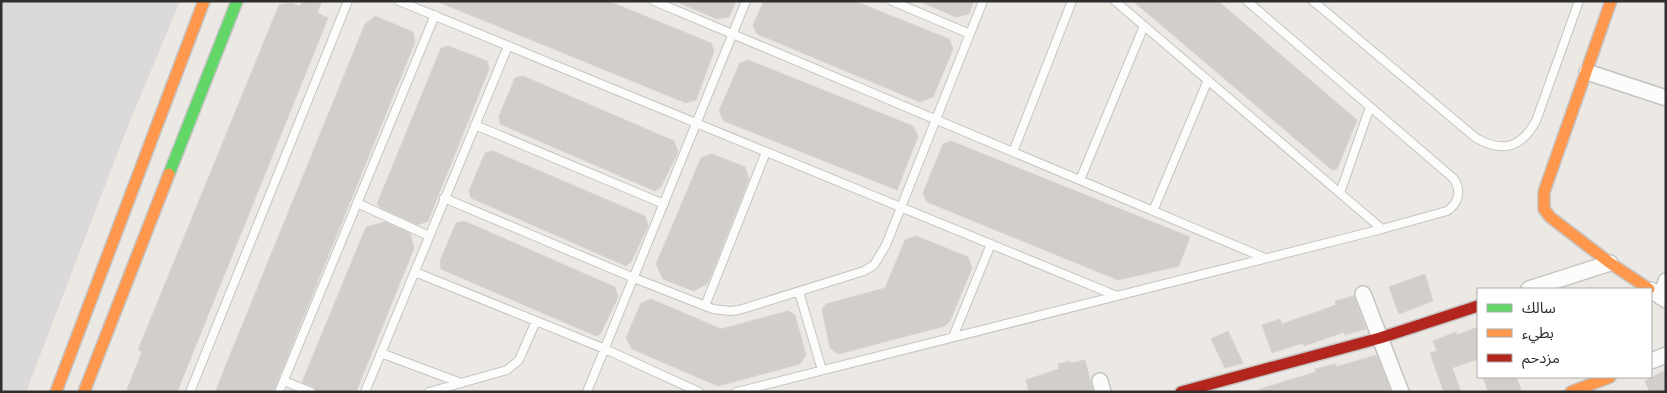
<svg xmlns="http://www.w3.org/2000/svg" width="1667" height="393" viewBox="0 0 1667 393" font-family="Ubuntu,'Noto Sans Arabic',sans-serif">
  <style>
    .industrial { fill: #dcd9db }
    .building { fill: #d1cecb; stroke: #d7d4d0 }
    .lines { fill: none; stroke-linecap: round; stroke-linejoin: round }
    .lane-casing { stroke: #c5c4c5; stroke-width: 10 }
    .street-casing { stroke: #c5c4c5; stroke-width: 18 }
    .fast-casing { stroke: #c5c4c5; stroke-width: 14 }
    .slow-casing { stroke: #c5c4c5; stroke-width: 14 }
    .jam-casing { stroke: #c5c4c5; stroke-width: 14 }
    .lane { stroke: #fcfcfb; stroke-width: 8 }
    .street { stroke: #fcfcfb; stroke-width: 15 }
    .fast { stroke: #63d668; stroke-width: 11 }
    .slow { stroke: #ff974d; stroke-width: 11 }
    .jam { stroke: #b3261e; stroke-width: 11 }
  </style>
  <rect width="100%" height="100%" fill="#ece8e4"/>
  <path class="industrial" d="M1,1H180L126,131L26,392H1Z"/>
  <path class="building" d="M302,1H322L317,13L328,18L177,392H126L142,352L138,350L279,5L291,3L300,6Z
    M436,1H608L711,43L714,51L696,100L686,103Z
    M675,1H736L729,17L717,19Z
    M764,1H854L949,39L953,49L933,97L920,102L757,34L753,25Z
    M919,1H974L969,14L956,17Z
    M1133,1H1218L1357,120L1337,169L1332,170Z
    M375,16L413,32L415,42L273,392H215L365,24Z
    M448,46L487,61L489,69L428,221L418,225L381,208L377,204L441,48Z
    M748,60L913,126L918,136L897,190L724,121L719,111L740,63Z
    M523,76L674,141L678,152L661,187L655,191L500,124L499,116L515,78Z
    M951,141L1190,237L1179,266L1118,280L927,202L923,193L943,144Z
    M493,151L645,216L648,226L631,262L626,266L471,198L469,191L485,153Z
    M712,154L745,167L749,179L708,283L694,291L663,279L656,264L701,158Z
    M464,221L615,287L618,297L601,333L596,336L441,269L440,261L456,223Z
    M385,222L410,233L414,248L356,392H317L314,387L302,382L366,227Z
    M916,236L968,257L972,268L950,321L945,326L838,354L830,348L822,309L826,304L885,288L905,240Z
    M1425,274L1433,301L1399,314L1389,287Z
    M1354,296L1366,329L1345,335L1344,332L1304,346L1303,343L1272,353L1262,325L1280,319L1282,324L1336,305L1335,301Z
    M651,299L721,329L788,311L795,315L806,355L800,364L718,386L632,349L626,338L641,303Z
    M1478,327V359L1452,368L1461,392H1444L1430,353L1437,351L1433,341L1456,332L1457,335Z
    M1228,331L1243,363L1225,368L1211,339Z
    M1377,355L1390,390L1384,392H1260V389L1316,372L1315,369L1336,364V367Z
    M1085,360L1093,392H1029L1026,380L1059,369L1058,364L1070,361L1071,363Z
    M1666,370V392H1650L1645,381Z
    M1483,377H1516L1522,392H1488Z"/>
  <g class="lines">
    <g class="lane-casing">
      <path id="lane" d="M399,1L1117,296
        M654,1L1265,258
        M892,1L970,34
        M1115,1L1382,229
        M1313,1L1476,138C1503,153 1521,148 1536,121L1579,1
        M475,125L664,204
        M1013,152L1072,1
        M1080,180L1144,26
        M1340,193L1370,107
        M444,198L634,278L713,309L730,311L739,310L864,271L874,265L886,245L983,1
        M357,203L429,236
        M1153,211L1208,80
        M415,272L605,349L699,392
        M799,292L822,370
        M705,306L766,152
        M953,337L991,244
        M381,353L461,383
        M284,381L311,392
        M190,392L348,1
        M279,392L435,15
        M365,392L508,46
        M429,392L507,370L519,360L536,321
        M587,392L746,1
        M737,392L1382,229L1447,211C1459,203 1462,190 1453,178L1247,1"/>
    </g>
    <g class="street-casing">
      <path id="street" d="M1587,72L1666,98
        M1529,289L1610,263
        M1651,290L1666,300
        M1363,294L1401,392
        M1661,297L1666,281
        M1651,361L1666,355
        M1100,381L1103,392"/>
    </g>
    <g class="fast-casing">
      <path id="fast" d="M169,174L237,1"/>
    </g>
    <g class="slow-casing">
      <path id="slow" d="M1611,1L1544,192V209L1550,217L1610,263L1649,289
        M56,392L204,1
        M84,392L169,174
        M1571,392L1610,377"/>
    </g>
    <g class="jam-casing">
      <path id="jam" d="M1181,392L1380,338L1478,306"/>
    </g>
    <use href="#lane" class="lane"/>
    <use href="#street" class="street"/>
    <use href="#fast" class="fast"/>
    <use href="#slow" class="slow"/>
    <use href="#jam" class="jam"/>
  </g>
  <rect width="1667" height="393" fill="none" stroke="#2e2e2e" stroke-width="5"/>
  <rect x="1477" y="288" width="175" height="90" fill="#ffffff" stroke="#ababab"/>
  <rect x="1487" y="304" width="25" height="8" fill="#63d668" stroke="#ababab"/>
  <text x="1522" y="313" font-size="15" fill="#2e2e2e">سالك</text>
  <rect x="1487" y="329" width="25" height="8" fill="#ff974d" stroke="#ababab"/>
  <text x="1522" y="338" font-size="15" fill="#2e2e2e">بطيء</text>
  <rect x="1487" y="354" width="25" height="8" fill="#b3261e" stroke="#ababab"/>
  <text x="1522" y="363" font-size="15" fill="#2e2e2e">مزدحم</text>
</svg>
